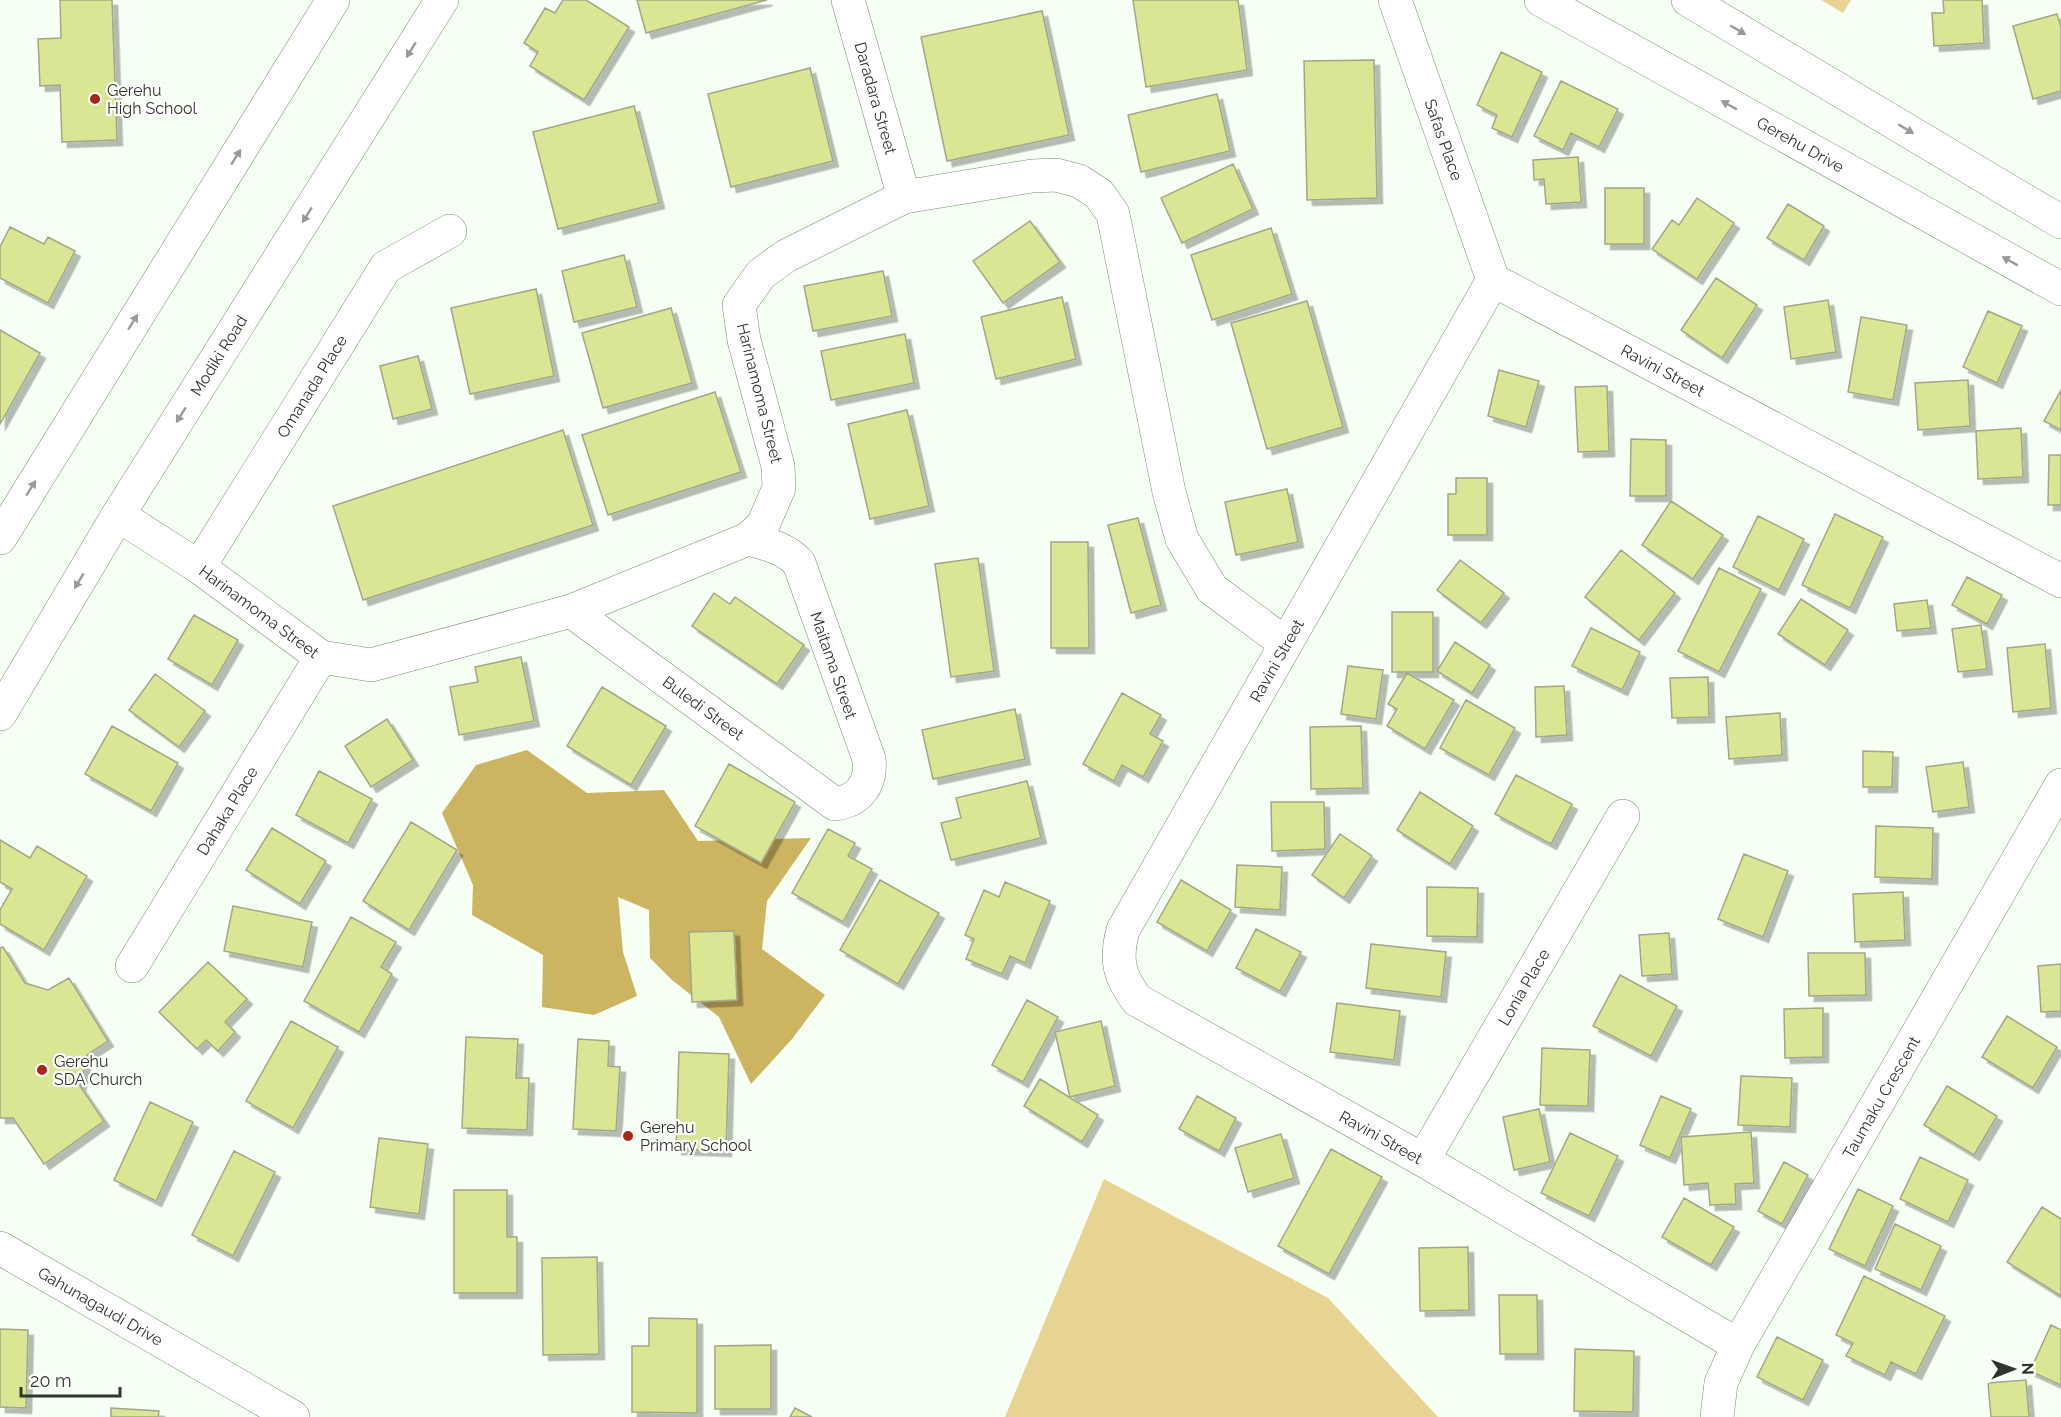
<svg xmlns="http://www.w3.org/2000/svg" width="2061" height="1417" viewBox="0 0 2061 1417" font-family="Raleway,sans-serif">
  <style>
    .green { fill: #e7d493 }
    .forest { fill: #ccb461 }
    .building { fill: #dae693; stroke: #a2a786; stroke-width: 1.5; filter: url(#shadow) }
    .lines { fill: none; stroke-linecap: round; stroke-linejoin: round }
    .minor-casing { stroke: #798c70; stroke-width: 34 }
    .minor { stroke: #fff; stroke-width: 33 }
    .oneway { fill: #979b96 }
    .poi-dot { fill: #b12216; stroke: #fff; stroke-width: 2 }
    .labels { text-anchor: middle; stroke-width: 4.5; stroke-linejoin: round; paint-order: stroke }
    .poi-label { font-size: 16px; fill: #2f372c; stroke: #fff; text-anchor: start }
    .street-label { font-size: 16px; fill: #2f372c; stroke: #fff }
  </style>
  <defs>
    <filter id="shadow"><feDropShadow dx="5.5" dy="5.5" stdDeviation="0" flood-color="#0004"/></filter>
  </defs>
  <rect width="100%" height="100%" fill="#f6fff3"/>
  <path class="green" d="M1821,0H1851L1843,13Z
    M1104,1179L1328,1298L1438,1417H1005Z"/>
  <path class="forest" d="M527,750L587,793L664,790L698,841L811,838L767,901L762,949L825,995L792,1039L751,1084L719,1017L672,980L650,958L649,910L618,897L623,952L637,996L594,1015L542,1007L543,955L472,915L473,885L442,813L476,765Z"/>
  <path class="building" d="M60,0H112L117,140L62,142L60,85L40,86L38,39L61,38Z
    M563,0H586L629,27L584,100L530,66L538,52L524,43L545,8L555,13Z
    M637,0H767L646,33Z
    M1133,0H1238L1247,70L1146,87Z
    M1943,0H1982L1984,43L1934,46L1932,13H1944Z
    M1042,11L1069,135L947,161L921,37Z
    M2057,14L2061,27V91L2033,99L2013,26Z
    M1501,52L1542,72L1512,137L1492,128L1497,115L1477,105Z
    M1374,60L1377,198L1307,200L1304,61Z
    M810,68L833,161L731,187L708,94Z
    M1561,81L1618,109L1599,147L1571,133L1563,150L1534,136Z
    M1217,94L1230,151L1141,172L1128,115Z
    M634,106L659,203L558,229L533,132Z
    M1578,157L1581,202L1546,204L1544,179L1534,180L1533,160Z
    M1233,164L1253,209L1182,243L1161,198Z
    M1605,188H1644V244H1605Z
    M1697,198L1734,223L1697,279L1652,249L1672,220L1679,225Z
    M1788,204L1824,226L1804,260L1767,238Z
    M1030,221L1060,262L1003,303L973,261Z
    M10,227L44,244L48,237L75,251L48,303L0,278V247Z
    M1271,228L1292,294L1212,320L1191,255Z
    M624,255L637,307L574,322L562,271Z
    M883,271L892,316L813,331L804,286Z
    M1716,278L1757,305L1722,358L1681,330Z
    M536,289L554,376L470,394L451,308Z
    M1062,297L1076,359L996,379L981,317Z
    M1828,300L1836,352L1791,359L1784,307Z
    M1307,301L1343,427L1267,449L1231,323Z
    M671,308L692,383L603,408L582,333Z
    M1988,311L2022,326L1997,383L1963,367Z
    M1861,317L1907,325L1893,400L1848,392Z
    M0,330L40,353L0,424Z
    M905,334L914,383L831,400L821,351Z
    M418,356L432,409L393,419L380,366Z
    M1499,370L1539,381L1526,427L1488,416Z
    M1968,380L1970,426L1918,430L1915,383Z
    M1607,386L1609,451L1578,452L1575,387Z
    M2061,390V430L2044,421Z
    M715,392L741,472L608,515L582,435Z
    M907,410L929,506L870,519L848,424Z
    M2021,428L2023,477L1978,479L1976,431Z
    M563,430L593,525L363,600L333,506Z
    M1631,439L1666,440V496H1630Z
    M2049,455H2061V505H2048Z
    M1456,478H1487V535H1448V494H1456Z
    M1287,489L1298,542L1236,555L1225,502Z
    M1671,501L1723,535L1693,579L1642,545Z
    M1835,514L1883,537L1850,608L1802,585Z
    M1758,516L1804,539L1779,590L1733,567Z
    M1138,518L1161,605L1131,613L1108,525Z
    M1051,542H1088L1089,648H1051Z
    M1621,550L1675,593L1639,640L1585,597Z
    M978,558L994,671L951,677L935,564Z
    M1460,560L1504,593L1481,623L1437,590Z
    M1719,568L1761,589L1719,672L1678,651Z
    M1967,577L2002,595L1987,624L1952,605Z
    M714,593L730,604L735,597L804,645L777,684L692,626Z
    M1801,599L1848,630L1825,665L1778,634Z
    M1927,600L1931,628L1897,631L1894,604Z
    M1392,612H1433V672H1392Z
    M194,615L238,640L212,685L168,659Z
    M1981,625L1987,669L1958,672L1952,629Z
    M1591,628L1640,652L1622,690L1572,666Z
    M1455,642L1490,665L1472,693L1437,671Z
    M2045,644L2051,708L2013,712L2007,648Z
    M521,657L534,721L459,735L450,687L478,682L475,667Z
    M1348,666L1383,670L1376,719L1341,714Z
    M1407,673L1454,700L1425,749L1387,726L1397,709L1388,704Z
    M155,674L205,711L179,747L129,710Z
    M1708,677L1709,717L1672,718L1670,678Z
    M1564,686L1567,735L1536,737L1535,687Z
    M602,687L666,726L631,785L567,746Z
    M1122,693L1161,715L1150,734L1163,741L1143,777L1122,765L1114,781L1083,764Z
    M1466,700L1515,728L1489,775L1440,748Z
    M1015,709L1025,759L933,779L922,730Z
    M1780,713L1782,755L1729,759L1726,717Z
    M387,719L413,760L371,787L345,746Z
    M112,726L178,763L151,811L85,774Z
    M1361,726L1363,788L1311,789L1310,727Z
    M1863,751L1893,752L1892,787H1863Z
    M1963,762L1969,807L1933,812L1926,767Z
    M729,764L795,802L761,863L695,826Z
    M319,771L372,799L348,843L296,815Z
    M1516,775L1572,804L1551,844L1495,814Z
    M1027,781L1041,838L951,860L941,823L961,818L956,798Z
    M1420,792L1473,826L1450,864L1397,830Z
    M1271,802H1324L1325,849L1272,851Z
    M411,822L457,850L409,930L363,901Z
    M1876,826L1933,828L1932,879L1875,877Z
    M272,828L326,861L300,904L246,870Z
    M828,829L855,843L848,856L872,869L843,922L792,893Z
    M1340,834L1372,856L1344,898L1312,875Z
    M0,840L30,858L37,846L87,876L44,950L0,924V910L12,889L0,882Z
    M1744,854L1788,871L1763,937L1718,919Z
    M1237,865L1282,867L1280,910L1235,907Z
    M880,880L939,913L898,984L840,950Z
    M1181,880L1231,910L1207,951L1157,922Z
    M1005,882L1050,901L1025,963L1010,956L1002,974L966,959L974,939L965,935L984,890L999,897Z
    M1427,887L1478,888L1477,937L1427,936Z
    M1903,892L1905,940L1855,942L1853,894Z
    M233,906L312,922L303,967L224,951Z
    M351,917L396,942L381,967L392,974L359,1032L304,1001Z
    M1256,929L1301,952L1280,991L1236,968Z
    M734,931L737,1000L692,1002L689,932Z
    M1669,933L1672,974L1642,976L1639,935Z
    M1371,944L1446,952L1441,997L1366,988Z
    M3,947L25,983L48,990L69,978L108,1041L87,1055L80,1086L104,1121L44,1164L13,1118H0V948Z
    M1808,953H1865L1866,995L1809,996Z
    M208,962L247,999L225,1022L235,1032L218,1051L206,1040L197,1049L159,1012Z
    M2061,964V1011L2041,1012L2038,966Z
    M1620,975L1677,1006L1651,1056L1593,1026Z
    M1027,1000L1058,1017L1023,1082L992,1065Z
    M1337,1003L1400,1011L1394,1060L1330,1052Z
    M1823,1008V1057L1785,1058L1784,1009Z
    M2007,1016L2057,1047L2033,1088L1982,1057Z
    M291,1021L338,1047L293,1128L246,1101Z
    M1101,1021L1115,1086L1070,1097L1055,1032Z
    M466,1037L518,1039L516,1078H529L527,1130L462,1128Z
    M578,1039L609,1041L608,1066L620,1067L616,1131L573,1129Z
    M1542,1048L1590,1050L1588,1106L1540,1105Z
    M679,1052L729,1054L726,1151L676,1149Z
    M1741,1076L1792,1078L1790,1127L1738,1125Z
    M1040,1079L1098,1115L1082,1142L1024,1106Z
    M1947,1086L1997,1116L1974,1155L1924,1125Z
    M1197,1096L1236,1118L1219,1151L1179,1129Z
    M1661,1096L1691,1109L1670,1158L1640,1145Z
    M150,1102L193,1122L156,1201L114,1180Z
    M1539,1109L1550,1162L1514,1170L1503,1117Z
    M1751,1132L1754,1183L1735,1184L1736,1204L1710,1205L1708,1183L1684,1185L1681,1137Z
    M1570,1133L1618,1156L1589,1216L1541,1193Z
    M1281,1134L1294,1178L1248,1192L1235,1148Z
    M379,1138L428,1144L419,1214L370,1207Z
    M1331,1149L1382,1177L1329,1274L1278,1246Z
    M234,1151L275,1172L233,1256L192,1235Z
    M1920,1157L1968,1180L1948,1222L1900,1199Z
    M1784,1162L1808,1175L1782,1224L1758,1211Z
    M1858,1189L1893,1206L1865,1266L1829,1249Z
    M454,1190H507V1237H517V1293H454Z
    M1684,1198L1734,1227L1711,1265L1662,1237Z
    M2042,1207L2061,1219V1296L2007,1262Z
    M1895,1224L1941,1246L1921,1290L1875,1269Z
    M1468,1247L1469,1310L1420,1311L1419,1248Z
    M597,1257L599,1354L543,1355L542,1258Z
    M1864,1276L1945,1316L1916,1374L1891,1362L1885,1375L1846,1356L1853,1343L1836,1335Z
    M1499,1295H1537L1538,1354H1500Z
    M649,1318L697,1319V1413L632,1412V1346H649Z
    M2051,1325L2061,1330V1385L2030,1371Z
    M0,1329L28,1330L26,1408L0,1407Z
    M1777,1337L1823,1360L1803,1400L1757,1377Z
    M771,1345V1409H715V1346Z
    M1575,1349L1634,1351L1633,1412L1574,1411Z
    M2026,1380L2029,1417H1991L1988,1383Z
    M111,1408L159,1411L158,1417H111Z
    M795,1408L812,1417H790Z"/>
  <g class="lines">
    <g class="minor-casing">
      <g id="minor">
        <path id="s1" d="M848,0L904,197"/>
        <path id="s2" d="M1395,0L1493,280"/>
        <path id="s3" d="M1541,0L2061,289"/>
        <path d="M1688,0L2061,222"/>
        <path id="s4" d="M118,515L199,567L321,657L371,665L571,611L748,539L763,525L779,488L778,466L744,340L739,305L761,274L786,256L904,197L1032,176L1056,175L1079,181L1099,194L1113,214L1169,492L1182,539L1212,589L1285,643"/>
        <path d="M0,538L333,0"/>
        <path id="s5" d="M199,567L386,267L450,231"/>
        <path id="s6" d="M571,611L835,804C859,801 872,784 869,759L799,563C785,548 767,544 748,539"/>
        <path id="s7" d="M0,714L118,515L442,0"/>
        <path id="s8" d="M132,966L321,657"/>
        <path id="s9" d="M1423,1160L1623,816"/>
        <path id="s10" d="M0,1248L293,1417"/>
        <path id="s11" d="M1738,1345L1423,1160L1137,1000C1119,976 1115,960 1123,930L1493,280L2061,581"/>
        <path id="s12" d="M1717,1417L1721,1383L1738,1345L2061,785"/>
      </g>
    </g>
    <use href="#minor" class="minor"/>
  </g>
  <defs><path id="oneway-solid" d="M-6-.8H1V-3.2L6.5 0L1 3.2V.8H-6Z" transform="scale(1.5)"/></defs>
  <g class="oneway">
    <use href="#oneway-solid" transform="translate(1738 30) rotate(30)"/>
    <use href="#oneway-solid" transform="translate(411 50) rotate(122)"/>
    <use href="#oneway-solid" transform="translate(1729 105) rotate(-151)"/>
    <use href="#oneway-solid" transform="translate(1906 129) rotate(31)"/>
    <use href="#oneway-solid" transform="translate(236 157) rotate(-58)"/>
    <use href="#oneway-solid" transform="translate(307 215) rotate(122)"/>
    <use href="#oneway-solid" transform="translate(2010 261) rotate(-151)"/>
    <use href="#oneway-solid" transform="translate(133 322) rotate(-58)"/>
    <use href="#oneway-solid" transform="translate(181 415) rotate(122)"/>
    <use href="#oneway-solid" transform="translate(31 488) rotate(-58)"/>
    <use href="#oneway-solid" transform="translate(79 581) rotate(121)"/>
  </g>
  <g class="poi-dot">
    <circle cx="95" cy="99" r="6"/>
    <circle cx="42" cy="1070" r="6"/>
    <circle cx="628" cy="1136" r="6"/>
  </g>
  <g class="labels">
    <g class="poi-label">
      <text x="107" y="96">Gerehu<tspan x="107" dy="18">High School</tspan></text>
      <text x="54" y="1067">Gerehu<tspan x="54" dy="18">SDA Church</tspan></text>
      <text x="640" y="1133">Gerehu<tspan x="640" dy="18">Primary School</tspan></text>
    </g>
    <g class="street-label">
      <text dy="6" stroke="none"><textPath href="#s1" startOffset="102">Daradara Street</textPath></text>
      <text dy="6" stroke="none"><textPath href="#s2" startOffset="148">Safas Place</textPath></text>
      <text dy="6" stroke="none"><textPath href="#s3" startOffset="297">Gerehu Drive</textPath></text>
      <text dy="6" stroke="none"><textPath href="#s7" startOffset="420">Modiki Road</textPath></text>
      <text dy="6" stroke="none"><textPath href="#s11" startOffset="1708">Ravini Street</textPath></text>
      <text dy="6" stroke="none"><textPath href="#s5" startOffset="213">Omanada Place</textPath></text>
      <text transform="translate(760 393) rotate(76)" y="6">Harinamoma Street</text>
      <text dy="6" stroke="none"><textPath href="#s4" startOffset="171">Harinamoma Street</textPath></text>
      <text dy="6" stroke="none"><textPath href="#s11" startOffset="1078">Ravini Street</textPath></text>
      <text transform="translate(834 665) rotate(71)" y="6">Maitama Street</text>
      <text dy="6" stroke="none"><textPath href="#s6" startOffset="164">Buledi Street</textPath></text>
      <text dy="6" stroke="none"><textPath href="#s8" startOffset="182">Dahaka Place</textPath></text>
      <text dy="6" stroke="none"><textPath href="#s9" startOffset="200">Lonia Place</textPath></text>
      <text dy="6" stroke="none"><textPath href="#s12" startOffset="362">Taumaku Crescent</textPath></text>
      <text transform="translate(1381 1137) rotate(29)" y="6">Ravini Street</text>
      <text dy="6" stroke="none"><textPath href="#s10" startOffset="116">Gahunagaudi Drive</textPath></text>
    </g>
  </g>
  <g transform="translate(2013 1369) rotate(89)" stroke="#ffffff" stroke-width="4.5" paint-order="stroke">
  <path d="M0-4.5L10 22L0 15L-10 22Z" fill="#2f372c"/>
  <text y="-9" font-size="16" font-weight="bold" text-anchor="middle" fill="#2f372c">N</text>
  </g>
  <path d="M21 1387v9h99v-9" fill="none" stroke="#2f372c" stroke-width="3"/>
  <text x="30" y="1387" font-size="18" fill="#2f372c" stroke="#ffffff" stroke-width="4.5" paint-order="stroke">20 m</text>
</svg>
